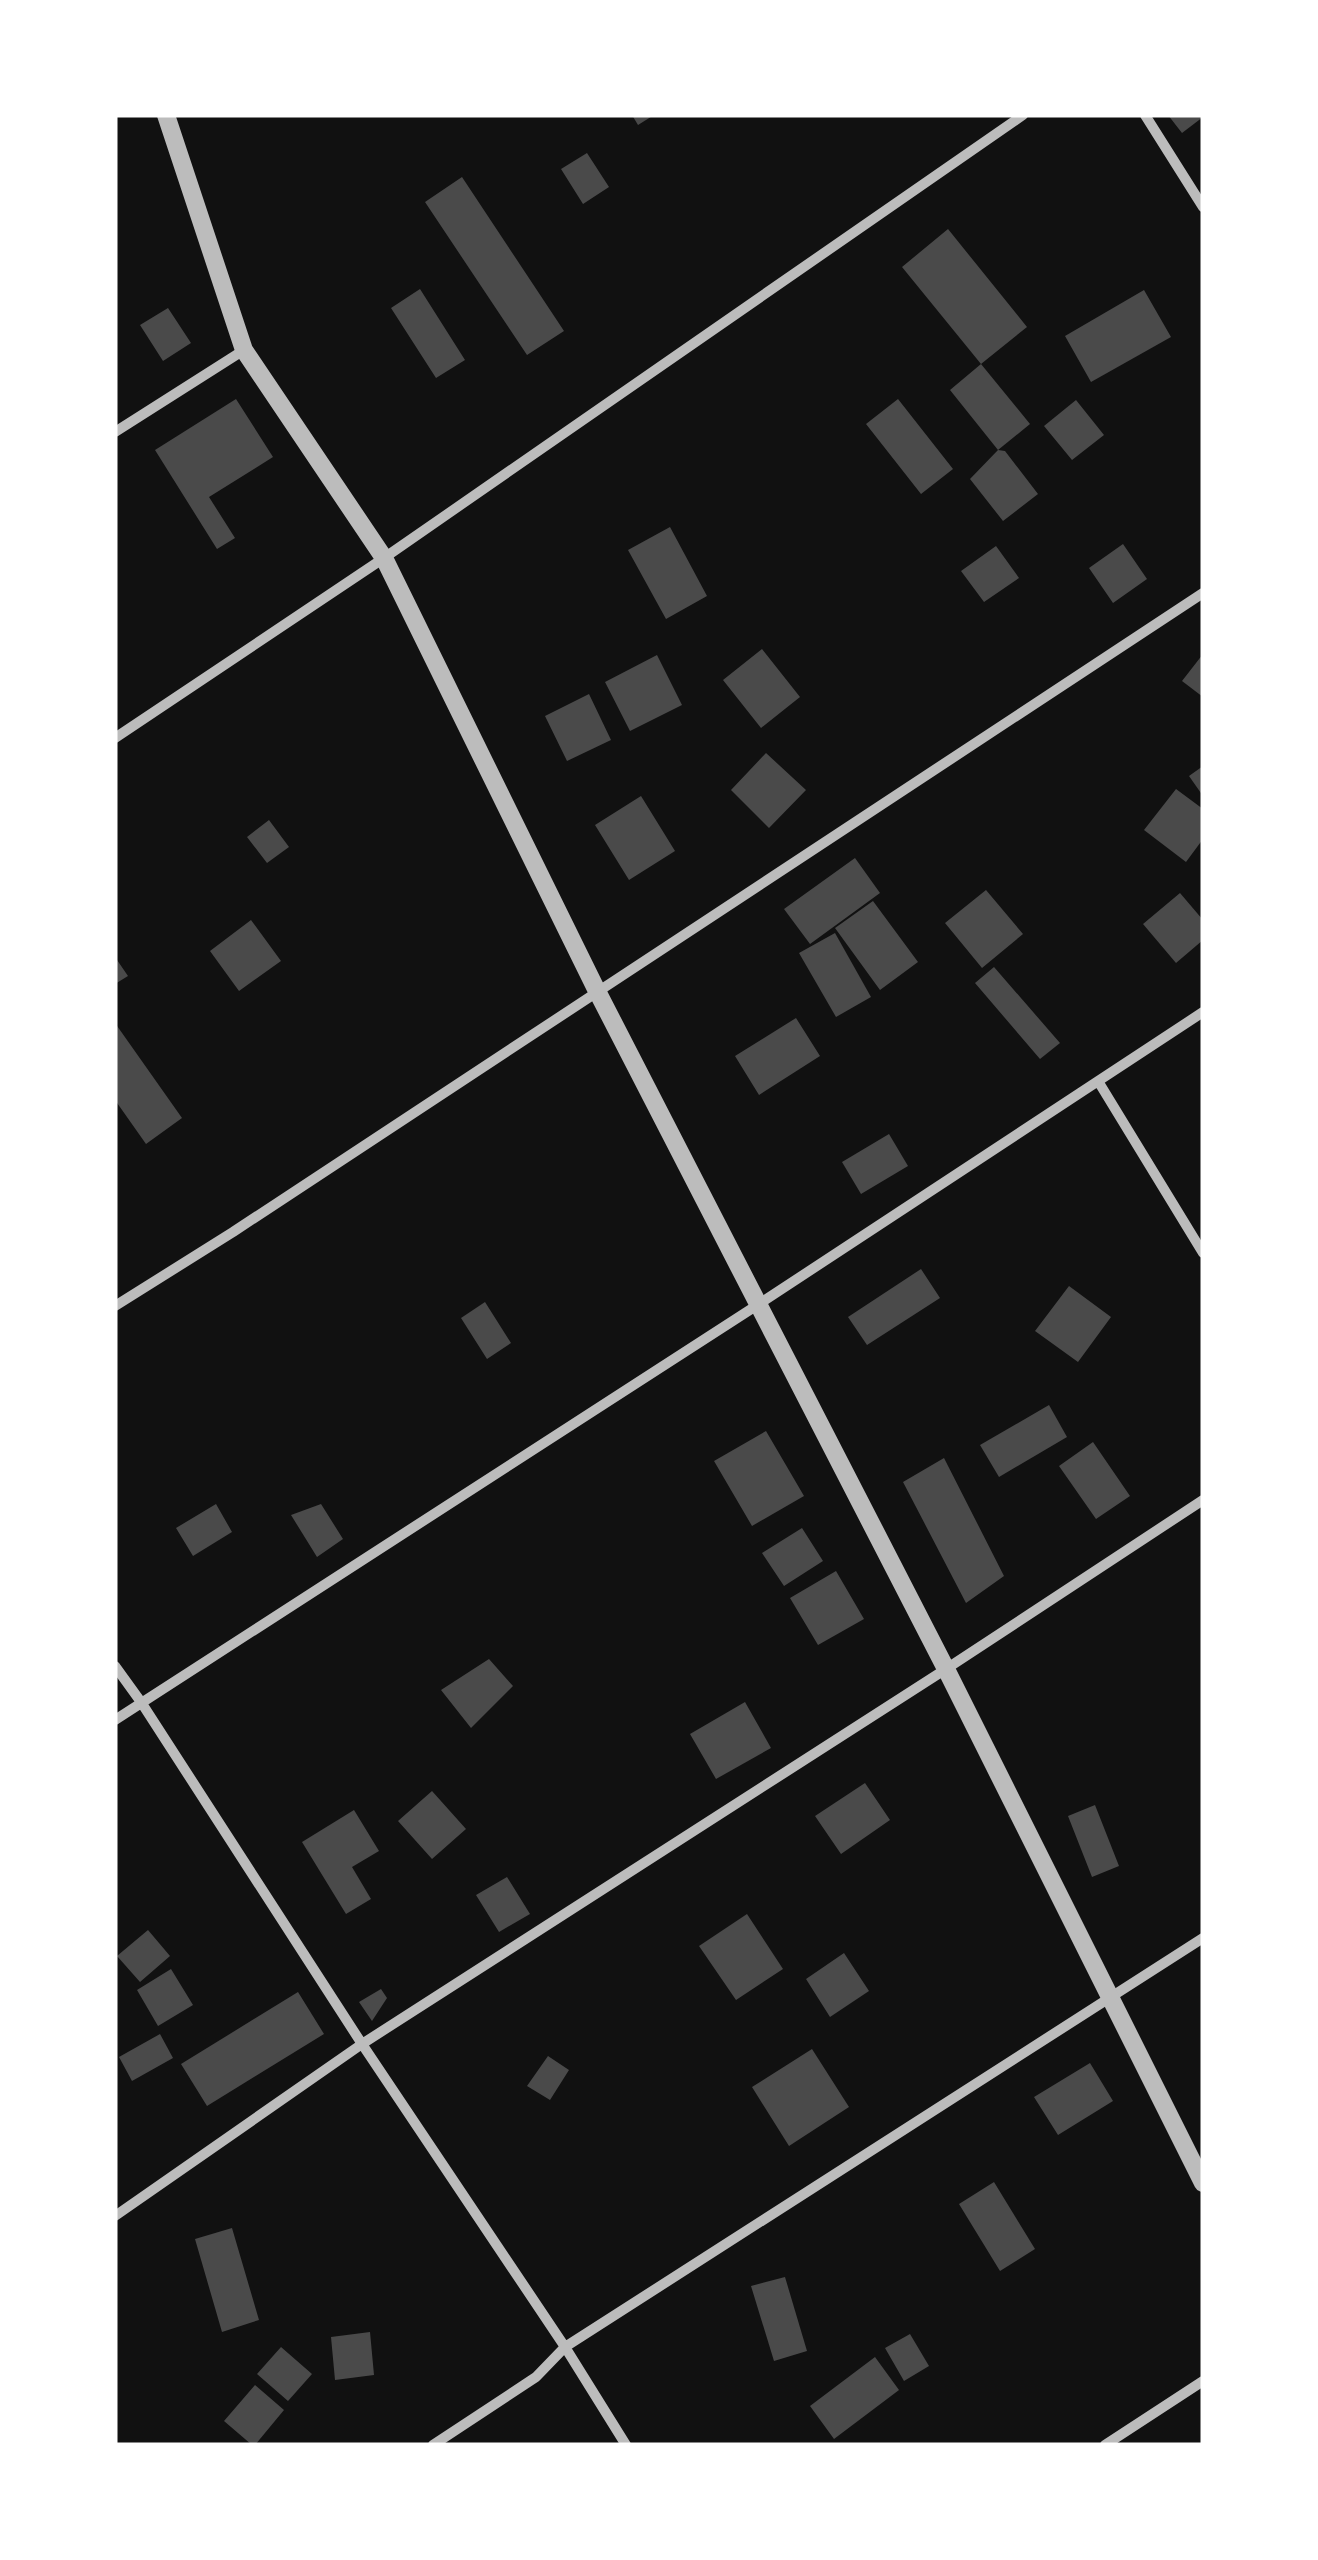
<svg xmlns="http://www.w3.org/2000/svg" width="1318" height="2560" viewBox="0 0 1318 2560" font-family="Barlow,sans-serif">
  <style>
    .building { fill: #4a4a4a }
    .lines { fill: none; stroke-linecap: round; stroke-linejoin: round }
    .minor { stroke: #bcbcbc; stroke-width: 10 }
    .tertiary { stroke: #bcbcbc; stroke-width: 18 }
  </style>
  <rect width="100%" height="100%" fill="#111"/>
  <path class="building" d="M632,115H654L638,125Z
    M1168,115H1203V117L1182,133Z
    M587,153L609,187L583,204L561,169Z
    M462,177L564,331L527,355L425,202Z
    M948,229L1027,327L981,364L902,267Z
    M420,289L465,360L436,378L391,308Z
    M1144,290L1171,337L1091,382L1065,336Z
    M168,308L191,343L163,361L140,325Z
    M981,364L1030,424L998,450L950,390Z
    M236,399L273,457L209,497L235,538L217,549L155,450Z
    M898,399L953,469L921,494L866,424Z
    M1076,400L1104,435L1072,460L1044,426Z
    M998,450L1005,451L1038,494L1003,521L970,479Z
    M670,527L707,596L666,619L628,550Z
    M1123,544L1147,579L1113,603L1089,568Z
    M996,546L1019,578L984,602L961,571Z
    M762,649L800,697L761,728L723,680Z
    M1203,654V697L1182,681Z
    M657,655L682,705L630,731L605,682Z
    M589,694L611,740L567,761L545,716Z
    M766,753L806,790L769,828L731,790Z
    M1203,766V796L1189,776Z
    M1176,789L1203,809V839L1186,862L1144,830Z
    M641,796L675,851L629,880L595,825Z
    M269,820L289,847L267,863L247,837Z
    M855,858L880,893L810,944L784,909Z
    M986,890L1023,934L982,968L945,923Z
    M1180,893L1203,920V940L1176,963L1143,924Z
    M873,901L918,962L880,990L835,928Z
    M251,920L281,961L239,991L210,951Z
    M835,933L871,997L836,1017L799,953Z
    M115,957L128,976L115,984Z
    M994,967L1060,1043L1040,1059L975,983Z
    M796,1018L820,1056L759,1095L735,1056Z
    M115,1023L182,1118L146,1144L115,1100Z
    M889,1134L908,1166L861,1194L842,1162Z
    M921,1269L940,1298L867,1345L848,1317Z
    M1069,1286L1111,1317L1078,1362L1035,1331Z
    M485,1302L511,1343L487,1359L461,1318Z
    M1049,1405L1067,1437L999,1477L980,1445Z
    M766,1431L804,1496L752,1526L714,1461Z
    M1093,1442L1130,1496L1096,1519L1059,1466Z
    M944,1458L1004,1576L966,1603L903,1482Z
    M216,1504L232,1532L193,1556L176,1528Z
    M321,1504L343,1539L317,1557L291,1515Z
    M802,1528L823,1561L784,1586L762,1553Z
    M836,1571L864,1619L818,1645L790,1598Z
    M489,1659L513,1686L471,1728L441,1690Z
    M745,1702L771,1748L716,1779L690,1734Z
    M865,1783L890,1820L841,1854L815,1816Z
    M432,1791L466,1829L432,1859L398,1821Z
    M1095,1805L1119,1866L1092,1877L1068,1816Z
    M354,1810L379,1851L352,1867L371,1899L346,1914L302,1842Z
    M507,1877L530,1914L499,1932L476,1895Z
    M747,1914L783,1969L736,2000L699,1946Z
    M148,1930L170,1956L140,1982L117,1956Z
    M844,1953L869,1991L830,2017L806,1979Z
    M171,1969L193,2005L158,2026L137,1990Z
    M381,1989L387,1998L372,2021L359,2002Z
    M298,1992L324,2034L207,2106L181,2064Z
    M160,2034L173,2058L132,2081L119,2057Z
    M812,2049L849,2107L789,2146L752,2087Z
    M548,2056L569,2070L550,2100L527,2086Z
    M1090,2063L1113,2101L1058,2135L1034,2097Z
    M994,2182L1035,2249L1000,2271L959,2204Z
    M232,2228L259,2320L222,2332L195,2239Z
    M785,2277L807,2351L774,2361L751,2286Z
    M370,2332L374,2375L335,2380L331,2337Z
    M910,2334L929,2366L904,2381L885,2348Z
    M281,2347L312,2374L288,2401L257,2374Z
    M875,2357L899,2390L834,2439L810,2406Z
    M255,2385L284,2410L255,2445H252L224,2421Z"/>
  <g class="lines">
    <path class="minor" d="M1145,115L1203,207
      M115,432L244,350
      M115,738L384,558L1023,115
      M1098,1081L1203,1253
      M115,1306L233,1232L1203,593
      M115,1666L141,1702L362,2044L565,2347L626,2445
      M115,1720L759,1304L1203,1012
      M115,2216L362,2044L946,1669L1203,1500
      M433,2445L536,2377L565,2347L1203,1938
      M1105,2445L1203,2381"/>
    <path class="tertiary" d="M166,115L244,350L384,558L597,991L946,1669L1203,2183"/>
  </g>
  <rect width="1318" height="2560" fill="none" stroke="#ffffff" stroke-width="235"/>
</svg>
